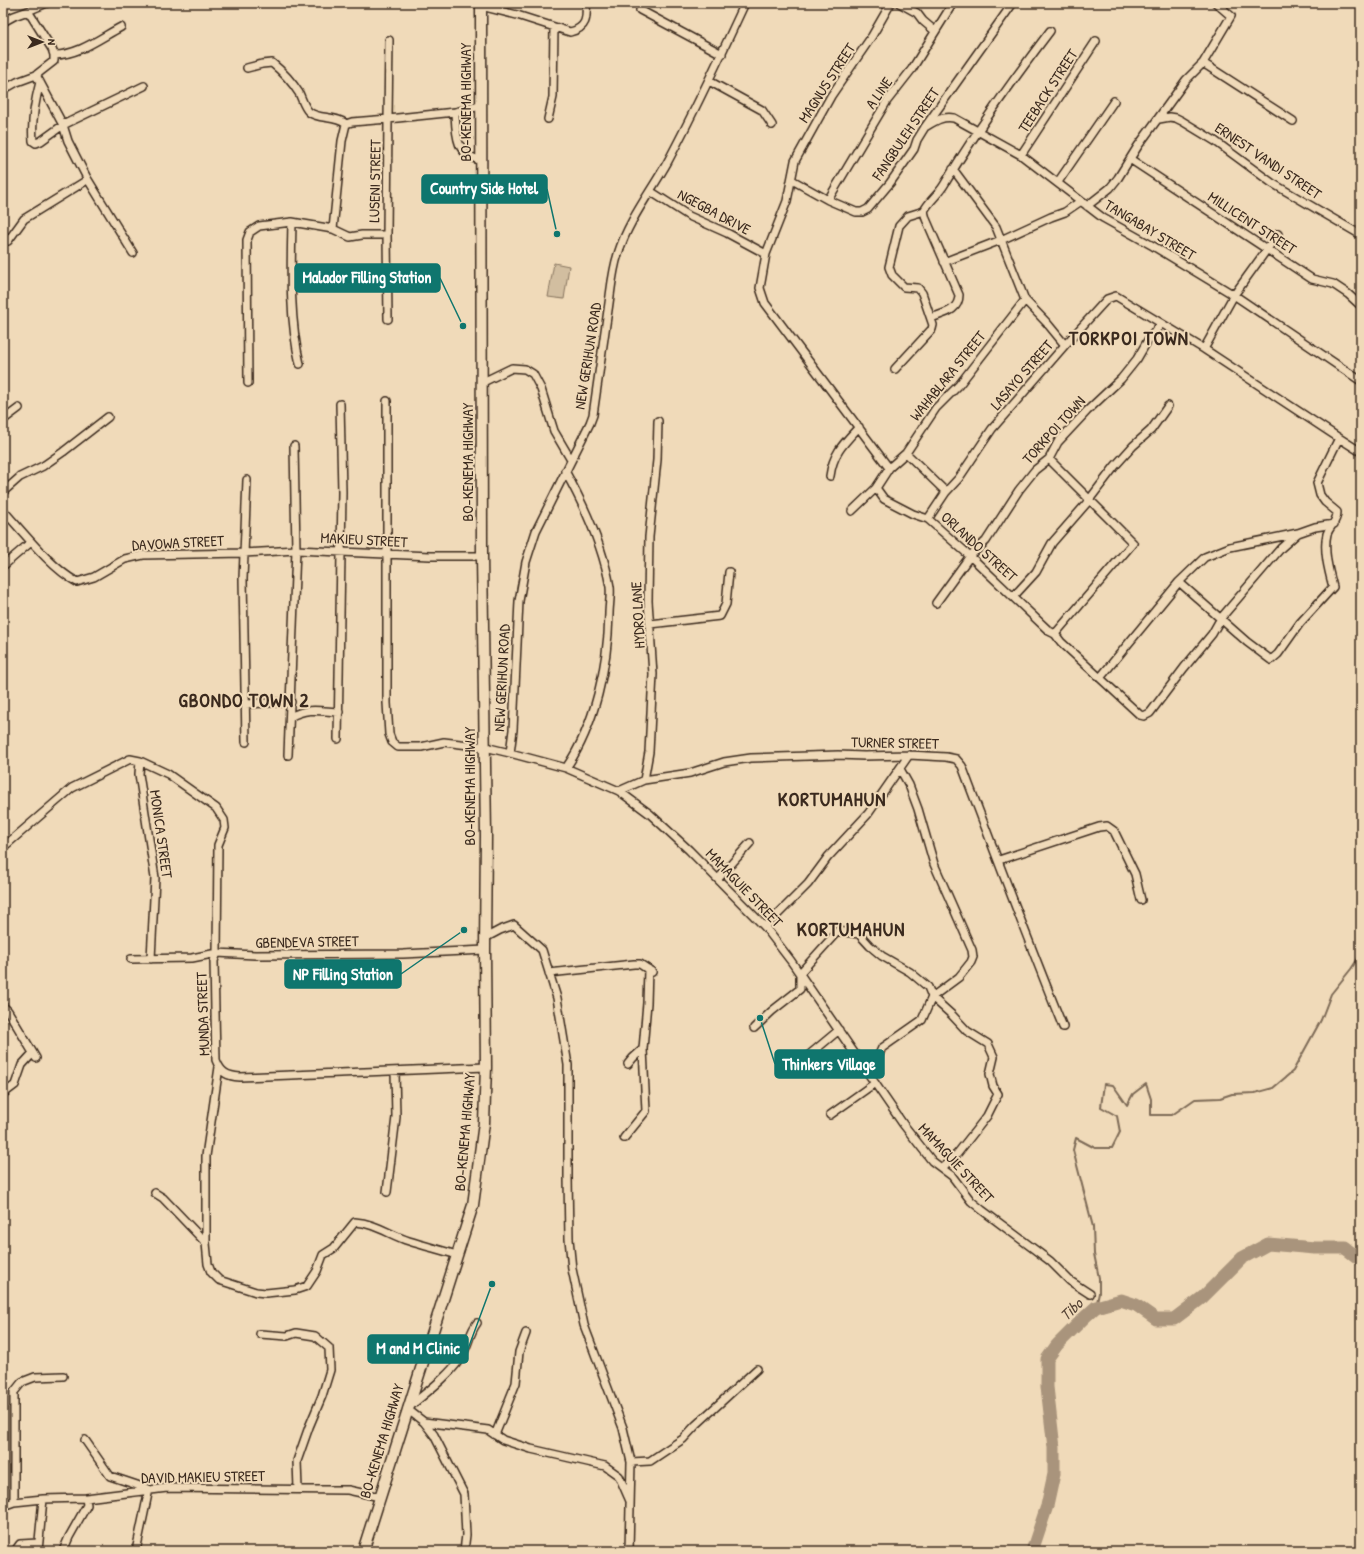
<svg xmlns="http://www.w3.org/2000/svg" width="1364" height="1554" viewBox="0 0 1364 1554" font-family="'Patrick Hand',sans-serif">
  <style>
    .green { fill: #d2bea0; stroke: #86745f }
    .lines { fill: none; stroke-linecap: round; stroke-linejoin: round }
    .stream { stroke: #7d6a56; stroke-width: 2 }
    .river { stroke: #a9947c; stroke-width: 13 }
    .minor-casing { stroke: #3b2a1e; stroke-width: 10 }
    .highway-casing { stroke: #3b2a1e; stroke-width: 13 }
    .minor { stroke: #f0dab9; stroke-width: 7 }
    .highway { stroke: #f0dab9; stroke-width: 10 }
    .labels { text-anchor: middle; stroke-width: 4; stroke-linejoin: round; paint-order: stroke }
    .street-label { font-size: 15px; fill: #3b2a1e; stroke: #f0dab9 }
    .water-label { font-size: 16px; font-style: italic; fill: #564436; stroke: #f0dab9 }
    .district-label { font-size: 19px; font-weight: bold; letter-spacing: 1px; fill: #3b2a1e; stroke: #f0dab9 }
    .leader { fill: none; stroke: #0f766e; stroke-width: 1.5 }
    .callout-dot { fill: #0f766e; stroke: #f0dab9; stroke-width: 1.5 }
    .callout { fill: #0f766e; stroke: #0f766e; stroke-width: 1.5 }
    .callout-label { font-size: 16px; text-anchor: middle; font-weight: bold; fill: #fff }
  </style>
  <rect width="100%" height="100%" fill="#f0dab9"/>
  <filter id="ink" filterUnits="userSpaceOnUse"><feTurbulence type="fractalNoise" baseFrequency=".025" numOctaves="2"/><feDisplacementMap in="SourceGraphic" scale="8" xChannelSelector="R" yChannelSelector="G"/><feConvolveMatrix kernelMatrix="1 2 1 2 8 2 1 2 1" color-interpolation-filters="sRGB"/></filter>
  <g filter="url(#ink)">
    <path class="green" d="M554,263L569,266L564,299L548,297Z"/>
    <g class="lines">
      <path class="stream" d="M1096,1307L1099,1293V1278L1094,1254L1093,1227L1073,1150L1076,1138L1095,1148H1112L1120,1132L1117,1116L1101,1107L1104,1084L1113,1085L1127,1105L1133,1094L1146,1084L1151,1099V1115H1172L1195,1099L1220,1098L1232,1094L1255,1093L1273,1088L1293,1071L1321,1020L1331,994L1351,969L1361,954"/>
      <path class="river" d="M1032,1551L1047,1506L1054,1474V1448L1047,1387V1359L1057,1345L1086,1316L1096,1307L1121,1300L1136,1305L1156,1319H1174L1203,1297L1242,1258L1268,1244L1315,1248H1345L1361,1260"/>
      <g class="minor-casing">
        <path id="minor" d="M891,3L872,36L831,96L795,161L787,201L766,254L760,288L765,303L889,468L876,488L884,499L913,514L928,519L970,556L1049,631L1055,634L1061,642L1140,715L1144,716L1150,713L1184,668L1212,634L1221,618L1281,548L1298,533L1315,527L1334,524
          M899,3L917,13L923,21L935,31
          M481,6L517,15L570,32C587,28 587,18 586,3
          M640,10L722,54
          M3,22L14,16L28,11
          M54,55C79,55 100,38 121,27
          M1203,63L1231,16L1216,3
          M247,68L262,64L272,63C282,71 292,82 299,93C302,99 304,107 309,112C319,120 335,115 346,124
          M709,81L762,110L772,125
          M40,82C35,101 31,121 33,141L36,143L41,141L63,125L144,86
          M3,90L17,82L36,75L54,61V55L52,49L28,11L47,3
          M455,112C456,133 455,156 481,160
          M548,119L553,97L554,27
          M1159,119L1170,117L1176,118L1182,121L1215,141L1272,183L1361,235
          M925,127C935,121 942,116 954,118L1021,155L1103,218L1153,246L1234,295L1361,381
          M1021,155L1096,41
          M1130,159L1312,279L1333,284L1348,294L1361,306
          M953,169L996,227L1025,300L1047,323L1065,345
          M87,178L133,253
          M792,180L828,200L856,212H862L868,209L890,183L914,149L917,140L925,127L1013,3
          M1058,182L1114,101
          M650,191L689,216L727,233L766,254
          M828,200L887,101L912,69L953,3
          M1087,206L1110,188L1118,178L1138,146L1186,80L1203,63L1293,121
          M292,222C291,269 289,318 300,364
          M333,229L342,141L346,124L352,122L388,119L389,40
          M387,235L388,319
          M8,241L24,219L84,182L87,178L68,141L63,125L36,75
          M944,262L1001,240L1051,217L1065,212L1081,201
          M931,318C944,313 959,311 959,295L926,219L924,211C929,201 938,195 944,185C976,131 1012,81 1050,31
          M1204,349L1234,295L1278,234
          M895,369L932,329L933,325L922,293L918,288L904,287L892,275L889,267L899,226L908,216L924,211
          M483,382L512,368L525,369L533,374L541,389L554,431L571,460
          M248,383L247,240L250,232L259,226L292,222L333,229L350,237L362,235H387L388,119L455,112L480,106
          M387,401V703L389,734L392,742L398,747H421L444,742L485,747L510,753L513,730L519,601L526,562L536,531L590,423L593,415C598,380 603,345 608,310C611,291 612,272 618,254C628,221 650,193 667,163C695,111 720,57 745,3
          M3,420L19,408
          M906,453L946,492L959,478L992,429L1065,345L1107,299L1116,296L1204,349L1339,438
          M1049,459L1133,543L1055,634
          M889,468L906,453L936,408L959,385L1025,300
          M565,471C585,507 603,546 610,587C611,596 609,606 609,614C608,665 595,726 566,768
          M830,476C833,453 844,443 859,427
          M3,492L20,477L43,466L63,452L108,417
          M3,510C23,532 52,569 77,582L94,577L125,559L143,555L244,553L296,550L430,556H482
          M852,511L876,488
          M928,519L946,492
          M3,566L31,542
          M1179,582L1247,642L1271,660L1278,654L1300,623L1333,587C1329,572 1323,550 1327,534C1330,525 1337,523 1337,512L1325,502L1320,495L1317,483L1339,438L1361,452
          M1014,596L1036,572L1052,543L1086,504L1115,466L1133,446L1151,430L1168,406
          M936,603L970,556L986,541L1019,490L1035,470L1049,459L1058,442L1087,411L1121,379L1137,359L1148,340L1161,324
          M650,624L720,616L726,604L729,572
          M1100,678L1179,582L1205,557L1230,547L1298,533
          M245,704L291,702
          M290,717C308,707 320,711 339,712
          M338,739L342,492L340,404
          M246,742L243,579L247,480
          M510,753L566,768L619,791L650,814L689,850L765,927L791,961L903,1124L932,1161L952,1176L971,1201L982,1210L1050,1261L1070,1281L1090,1294
          M288,755L296,550L294,446
          M140,761L139,774L155,878L151,959
          M644,780L690,773L724,762L751,758L838,755L864,756L909,755L946,757L956,759L962,766C995,853 1028,941 1063,1027
          M619,791L644,780L649,752L653,674L648,601L649,537L657,460L658,421
          M3,845L7,844L72,788L130,759L140,761L168,774L216,808L224,820L225,828L218,845L217,953L214,961L216,1060C221,1073 227,1076 240,1077L486,1067
          M999,860L1099,827L1107,826L1114,831L1135,874L1141,900
          M718,879L750,843
          M765,927L808,884L828,857L868,814L909,755
          M485,938L500,930L514,925L542,950L557,998L568,1065V1177L569,1239L572,1269L584,1325L623,1428L631,1462L629,1551
          M131,959L192,958L217,953L255,955L403,954L485,950
          M549,973L634,964H640L652,972
          M3,1006L8,1011L36,1058
          M754,1028L772,1011L800,989V973L838,931L859,934L870,946L882,956L910,972L928,987L932,997L952,1015L967,1031L988,1044L994,1057L990,1074L993,1086L998,1094L987,1116L957,1154L942,1168
          M860,1063L876,1061L882,1048L922,1020L932,997L959,977L971,962L973,957L972,950L934,864L918,809L909,785L900,769
          M628,1064L633,1058L643,1049L647,1003L648,969
          M797,1065L839,1030
          M3,1094L15,1085L22,1065L33,1053
          M830,1115L875,1083
          M624,1138L646,1111L643,1049
          M387,1192L396,1117L395,1071
          M155,1193L163,1198L206,1243L208,1264L211,1272L219,1280L256,1292L266,1293L295,1290L307,1286L317,1271L323,1255L334,1248L355,1222C375,1223 390,1235 409,1241C425,1246 441,1250 457,1255
          M206,1243V1156L219,1067
          M260,1334L287,1336L296,1333L315,1336L329,1348L330,1370L322,1396L309,1427L297,1461L298,1489
          M424,1422L488,1430L503,1440L531,1449L605,1466L619,1476L630,1501
          M495,1435L516,1383L519,1352L526,1333
          M85,1440L110,1476L149,1489L136,1551
          M631,1462L650,1461L683,1439L696,1425L757,1369
          M14,1502V1392L22,1382L35,1377L63,1376
          M3,1506L14,1502L43,1499L86,1498L167,1488L348,1490L380,1497
          M15,1551L20,1544L38,1543
          M38,1551L43,1499
          M63,1551L69,1537L87,1505L86,1498
          M464,1551L466,1535L464,1494L434,1435L424,1422L407,1409C425,1393 446,1379 460,1359C468,1348 469,1333 477,1323"/>
      </g>
      <g class="highway-casing">
        <path id="highway" d="M363,1551L473,1205L484,1123L486,1067L485,950L486,835L482,556L481,3"/>
      </g>
      <use href="#minor" class="minor"/>
      <use href="#highway" class="highway"/>
    </g>
  </g>
  <g class="labels">
    <g class="street-label">
      <text transform="translate(827 83) rotate(-57)" y="5">MAGNUS STREET</text>
      <text transform="translate(1048 91) rotate(-57)" y="5">TEEBACK STREET</text>
      <text transform="translate(879 93) rotate(-55)" y="5">A LINE</text>
      <text transform="translate(466 102) rotate(-90)" y="5">BO-KENEMA HIGHWAY</text>
      <text transform="translate(906 134) rotate(-56)" y="5">FANGBULEH STREET</text>
      <text transform="translate(1268 161) rotate(34)" y="5">ERNEST VANDI STREET</text>
      <text transform="translate(375 181) rotate(-89)" y="5">LUSENI STREET</text>
      <text transform="translate(714 212) rotate(28)" y="5">NGEGBA DRIVE</text>
      <text transform="translate(1252 223) rotate(33)" y="5">MILLICENT STREET</text>
      <text transform="translate(1150 230) rotate(31)" y="5">TANGABAY STREET</text>
      <text transform="translate(588 356) rotate(-81)" y="5">NEW GERIHUN ROAD</text>
      <text transform="translate(1022 375) rotate(-49)" y="5">LASAYO STREET</text>
      <text transform="translate(948 376) rotate(-51)" y="5">WAHABLARA STREET</text>
      <text transform="translate(1054 430) rotate(-48)" y="5">TORKPOI TOWN</text>
      <text transform="translate(468 462) rotate(-90)" y="5">BO-KENEMA HIGHWAY</text>
      <text transform="translate(364 540) rotate(3)" y="5">MAKIEU STREET</text>
      <text transform="translate(178 543) rotate(-3)" y="5">DAVOWA STREET</text>
      <text transform="translate(979 547) rotate(42)" y="5">ORLANDO STREET</text>
      <text transform="translate(638 615) rotate(-93)" y="5">HYDRO LANE</text>
      <text transform="translate(502 678) rotate(-87)" y="5">NEW GERIHUN ROAD</text>
      <text transform="translate(895 743) rotate(1)" y="5">TURNER STREET</text>
      <text transform="translate(470 786) rotate(-90)" y="5">BO-KENEMA HIGHWAY</text>
      <text transform="translate(161 834) rotate(82)" y="5">MONICA STREET</text>
      <text transform="translate(744 888) rotate(46)" y="5">MAMAGUIE STREET</text>
      <text transform="translate(307 942) rotate(-1)" y="5">GBENDEVA STREET</text>
      <text transform="translate(203 1014) rotate(-92)" y="5">MUNDA STREET</text>
      <text transform="translate(465 1132) rotate(-85)" y="5">BO-KENEMA HIGHWAY</text>
      <text transform="translate(956 1163) rotate(47)" y="5">MAMAGUIE STREET</text>
      <text transform="translate(382 1441) rotate(-73)" y="5">BO-KENEMA HIGHWAY</text>
      <text transform="translate(203 1477) rotate(-1)" y="5">DAVID MAKIEU STREET</text>
    </g>
    <g class="water-label">
      <text transform="translate(1071 1309) rotate(-44)" y="6">Tibo</text>
    </g>
    <g class="district-label">
      <text x="1129" y="345">TORKPOI TOWN</text>
      <text x="244" y="707">GBONDO TOWN 2</text>
      <text x="832" y="806">KORTUMAHUN</text>
      <text x="851" y="936">KORTUMAHUN</text>
    </g>
  </g>
  <path class="leader" d="M557 234L547 189M463 326L440 278M464 930L401 974M760 1018L775 1064M492 1284L468 1349"/>
  <g class="callout-dot">
    <circle cx="557" cy="234" r="4"/>
    <circle cx="463" cy="326" r="4"/>
    <circle cx="464" cy="930" r="4"/>
    <circle cx="760" cy="1018" r="4"/>
    <circle cx="492" cy="1284" r="4"/>
  </g>
  <g class="callout">
    <rect x="422" y="175" width="125" height="28" rx="4"/>
    <rect x="295" y="264" width="145" height="28" rx="4"/>
    <rect x="285" y="960" width="116" height="28" rx="4"/>
    <rect x="775" y="1050" width="109" height="28" rx="4"/>
    <rect x="368" y="1335" width="100" height="28" rx="4"/>
  </g>
  <g class="callout-label">
    <text x="484" y="194">Country Side Hotel</text>
    <text x="367" y="283">Malador Filling Station</text>
    <text x="343" y="980">NP Filling Station</text>
    <text x="829" y="1070">Thinkers Village</text>
    <text x="418" y="1354">M and M Clinic</text>
  </g>
  <rect width="1364" height="1554" fill="none" stroke="#f0dab9" stroke-width="16"/>
  <rect x="8" y="8" width="1348" height="1538" fill="none" stroke="#3b2a1e" stroke-width="1.5" filter="url(#ink)"/>
  <g transform="translate(42 42) rotate(90)" stroke="#f0dab9" stroke-width="3" paint-order="stroke">
  <path d="M0-3L7 15L0 10L-7 15Z" fill="#3b2a1e"/>
  <text y="-6" font-size="11" font-weight="bold" text-anchor="middle" fill="#3b2a1e">N</text>
  </g>
</svg>
